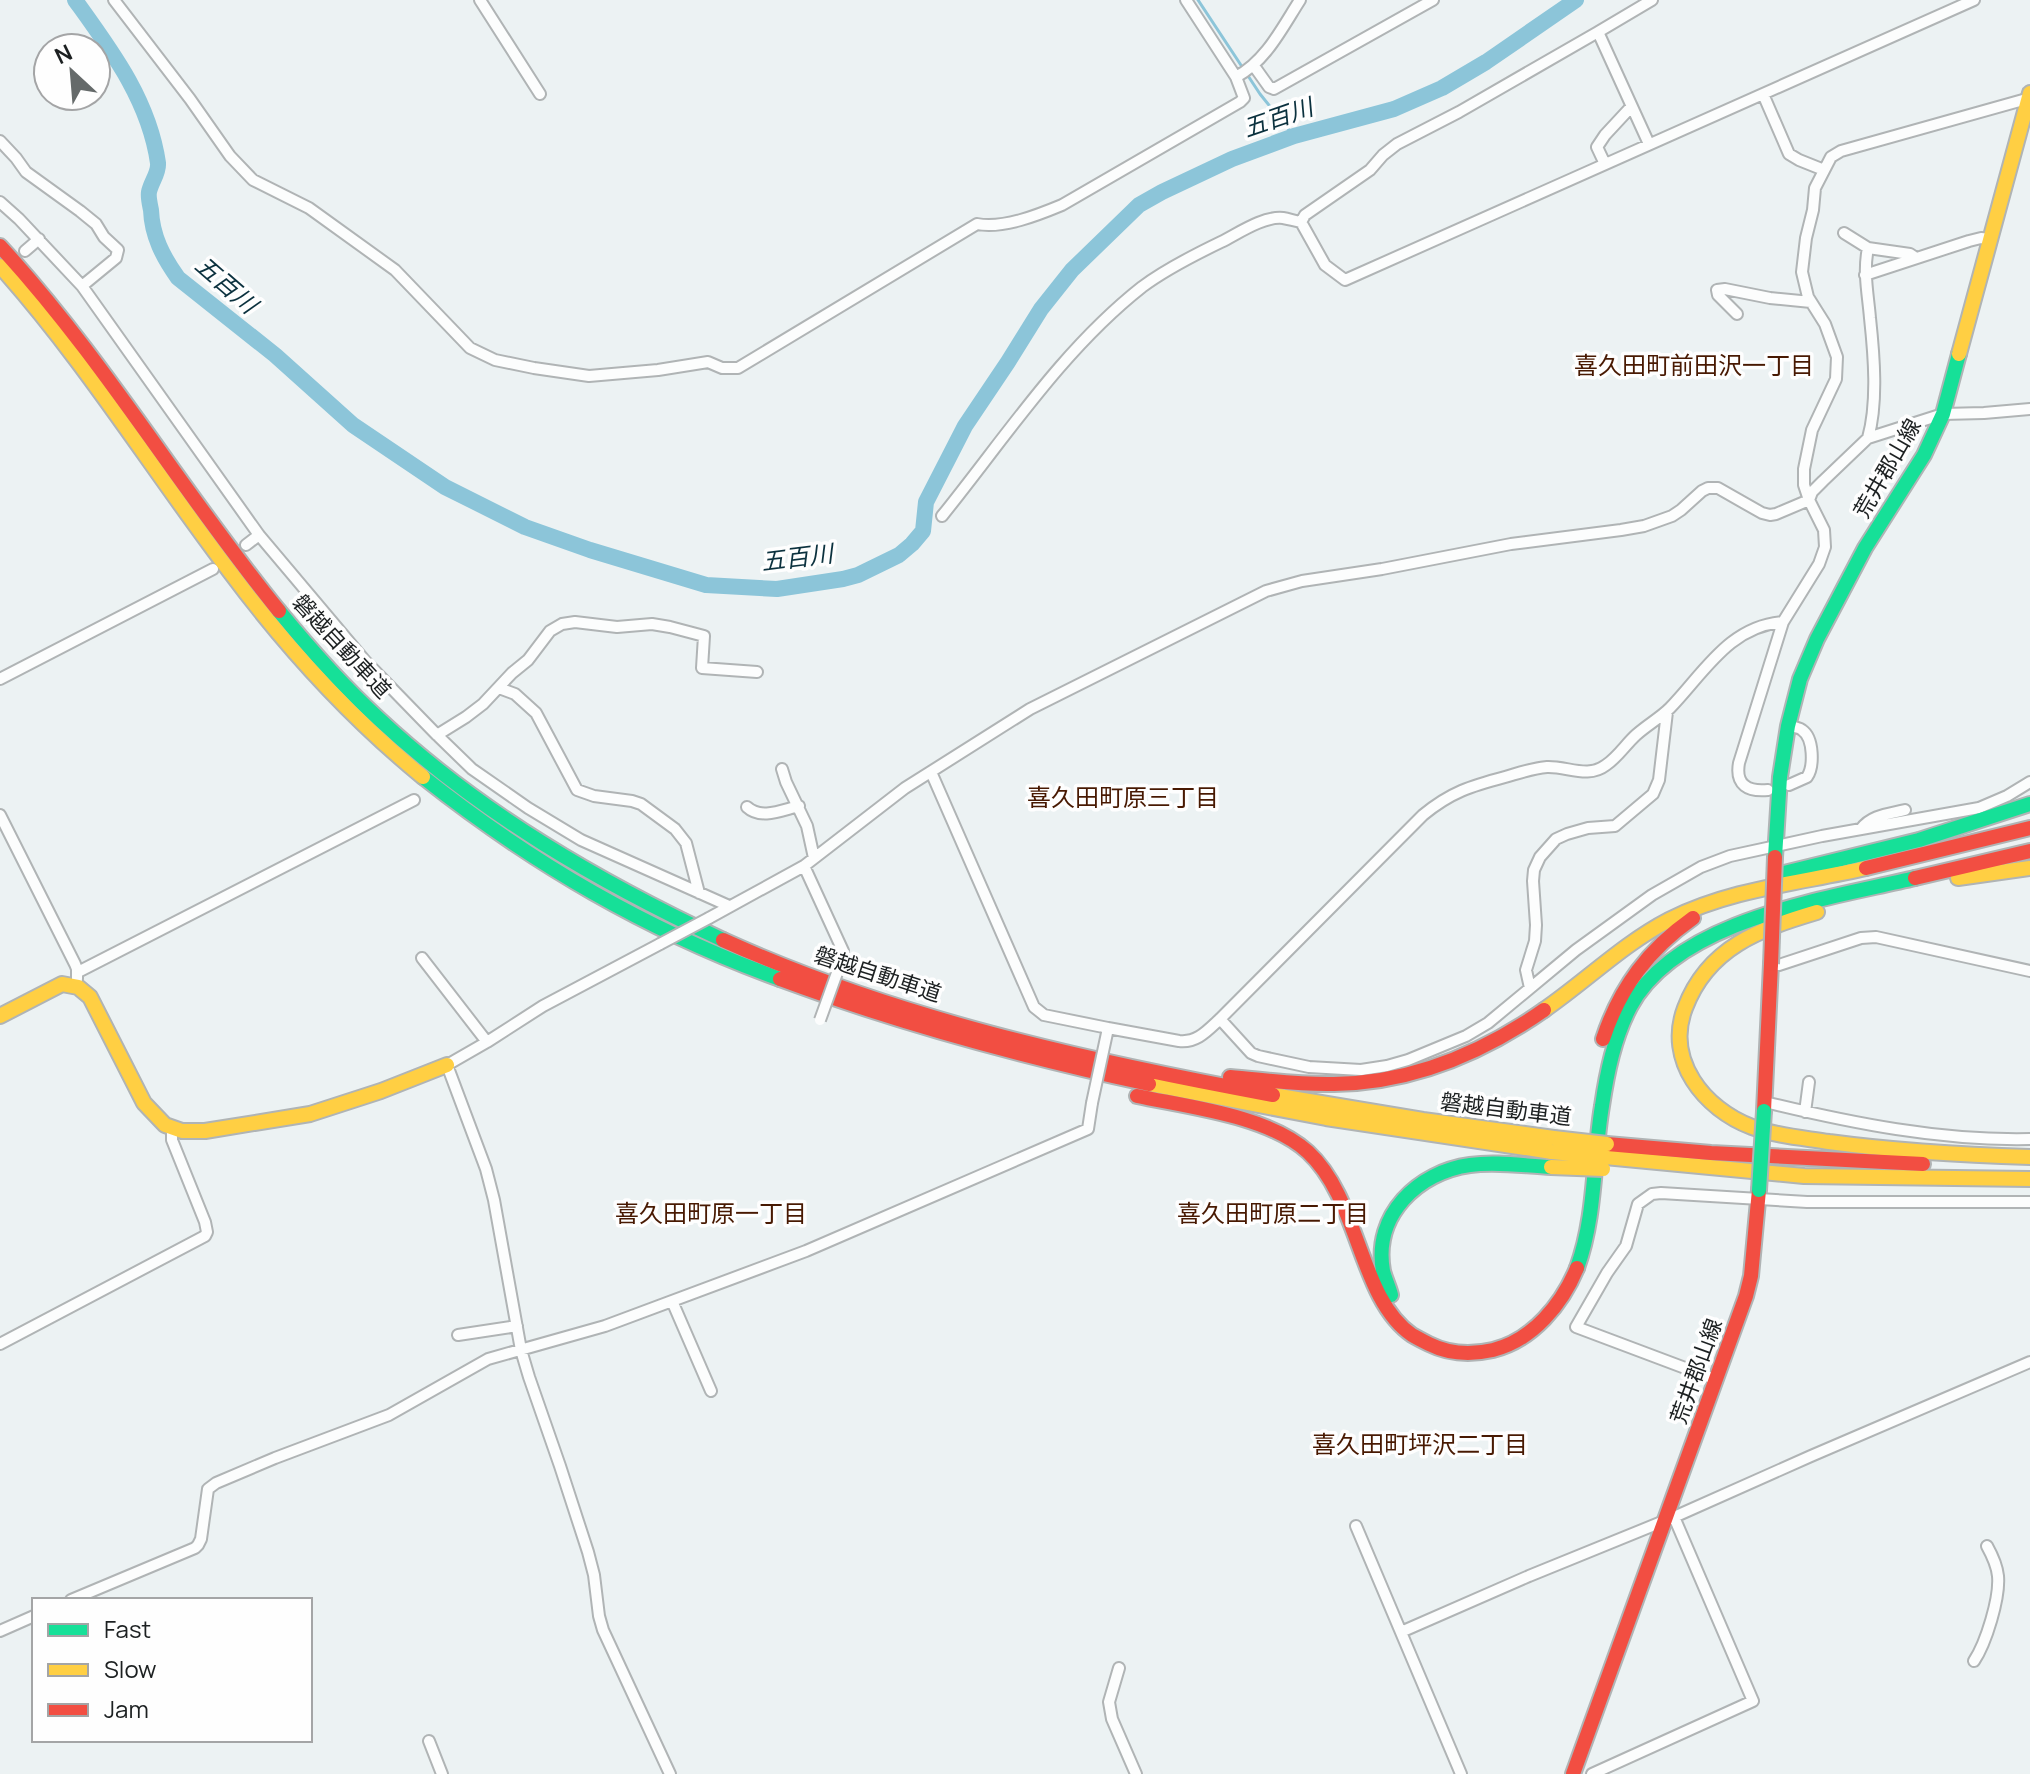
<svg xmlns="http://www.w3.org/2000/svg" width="2030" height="1774" viewBox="0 0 2030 1774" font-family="Manrope,'Noto Sans JP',sans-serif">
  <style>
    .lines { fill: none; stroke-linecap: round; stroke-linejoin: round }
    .stream { stroke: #8cc5d9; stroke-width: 3 }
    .river { stroke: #8cc5d9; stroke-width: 16 }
    .street-casing { stroke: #b0b4b5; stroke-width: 14 }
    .fast-casing { stroke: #b0b4b5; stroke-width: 18 }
    .slow-casing { stroke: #b0b4b5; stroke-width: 18 }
    .jam-casing { stroke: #b0b4b5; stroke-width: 18 }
    .street { stroke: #fcfdfd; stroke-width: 10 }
    .fast { stroke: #16e098; stroke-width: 14 }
    .slow { stroke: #ffcf43; stroke-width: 14 }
    .jam { stroke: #f24e42; stroke-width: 14 }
    .street-bridge-casing { stroke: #b0b4b5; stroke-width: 14; stroke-linecap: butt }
    .fast-bridge-casing { stroke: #b0b4b5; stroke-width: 18; stroke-linecap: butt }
    .slow-bridge-casing { stroke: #b0b4b5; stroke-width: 18; stroke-linecap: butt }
    .jam-bridge-casing { stroke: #b0b4b5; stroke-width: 18; stroke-linecap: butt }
    .street-bridge { stroke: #fcfdfd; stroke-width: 10 }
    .fast-bridge { stroke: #16e098; stroke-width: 14 }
    .slow-bridge { stroke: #ffcf43; stroke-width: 14 }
    .jam-bridge { stroke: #f24e42; stroke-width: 14 }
    .labels { text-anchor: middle; stroke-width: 7; stroke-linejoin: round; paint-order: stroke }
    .street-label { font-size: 22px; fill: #1c2021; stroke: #fefefe }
    .water-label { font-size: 24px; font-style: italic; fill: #0b313e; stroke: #fefefe }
    .neighbourhood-label { font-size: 24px; fill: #481902; stroke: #fefefe }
  </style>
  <rect width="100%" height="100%" fill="#ecf2f3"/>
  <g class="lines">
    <path class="stream" d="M1198,0L1260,94L1294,136"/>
    <path class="river" d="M75,0C111,50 149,100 158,163C159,173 151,182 149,192C148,197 150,205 151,210C152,236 163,257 178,278L275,355L353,425L445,487L525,527L590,550L706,585L777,589L843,579L858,575L899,555L912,544L923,531L926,502L965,426L1008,362L1041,309L1072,270L1139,205L1162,192L1232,159L1294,136L1394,109L1442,88L1486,62L1576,0"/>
    <g class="street-casing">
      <path id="street" d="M114,0L190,99L230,156L253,180L309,208L395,270L470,348L495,360L534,368L589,376L658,370L708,362L722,368H738L977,224C1003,229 1038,215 1062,205L1240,102L1244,98L1236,77L1186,0
        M480,0L540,94
        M1598,32L1652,0
        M1254,66L1269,87L1274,89L1433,0
        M1236,77C1266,61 1282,28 1300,0
        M1763,94L1789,154L1799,160L1824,170
        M0,141L16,158L26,172L80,211L96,224L104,237L118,250L116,258L82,286
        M1649,144L1598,32L1459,112L1397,144L1383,155L1370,170L1305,215L1301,222L1325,265L1345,280L1974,0
        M1605,164L1597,147L1605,135L1631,107
        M0,202L19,219L82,286L259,535L366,662L437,735L472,769L528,808L581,840L729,906
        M1844,233L1868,248L1910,254L1916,258
        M1868,248C1863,272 1868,294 1870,318C1874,355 1878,403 1868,438
        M25,251L39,239
        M1865,275L1969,241L1981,238L1991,239
        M1737,314L1718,295L1717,290L1725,289L1770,298L1811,302
        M942,516C1005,438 1062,350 1142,287C1166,269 1194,255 1221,242C1239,233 1263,216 1283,218C1289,219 1295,221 1301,222
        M246,545L259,535
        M0,679L213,569
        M499,688L515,694L536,713L577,790L594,796L632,801L641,804L675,829L686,843L699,893
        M1788,726C1791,726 1800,728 1802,730C1814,738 1814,767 1807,777L1789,785
        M437,735L466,717L483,704L512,673L528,660L550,631L562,624L575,622L617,627L652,624L670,627L704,636L702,668L757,672
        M782,769L786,782L807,826L814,858
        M931,772L1034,1007L1044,1015L1108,1028
        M1768,790C1748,792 1735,785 1739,763L1783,622L1819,564L1825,547L1824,530L1809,500L1804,485V469L1812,430L1836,379L1837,357L1825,324L1808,297L1802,272L1806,238L1813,210L1815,188L1831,157L1841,151L2030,98
        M747,807C761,820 782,810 799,806
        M0,815L75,964L77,969V979
        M1861,829C1871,815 1889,814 1905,810
        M804,866L843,951L842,959
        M709,918L804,866L905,788L1030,709L1266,591L1302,581L1382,569L1511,544L1621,530L1644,526L1672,516L1681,510L1702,491L1708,488H1718L1762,513L1770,515L1776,514L1809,500L1812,492L1823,481L1868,438L1943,414L1984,413L2030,409
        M660,944L543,1006L487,1042L447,1065L486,1169L494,1200L521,1350L529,1377L560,1466L588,1552L594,1575L599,1616L603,1630L670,1774
        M422,958L487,1042
        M1771,964L1779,965L1861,938L1876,937L2030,971
        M78,972L414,800
        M1530,988L1526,970L1535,941L1536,925L1533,881L1534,870L1540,857L1556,839L1567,834L1588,828L1615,826L1653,794L1659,780L1667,712
        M1220,1019L1251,1053L1258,1056L1309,1067L1361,1070L1387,1066L1408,1060L1466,1036L1488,1023L1576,950L1652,895L1701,867L1730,856L1822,836L1979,808L2007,796L2030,782
        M1107,1033L1108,1028L1179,1041C1197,1043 1207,1031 1220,1019L1423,815C1451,792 1471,786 1505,777C1519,773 1533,768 1547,767C1567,766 1588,779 1606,765C1618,757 1626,744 1636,735C1647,725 1660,718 1670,708C1704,673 1729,626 1783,622
        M1765,1102C1851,1123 1941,1141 2030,1139
        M1805,1112L1809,1082
        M672,1301L711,1391
        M458,1335L517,1326
        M0,1344L205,1236L207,1232L205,1222L172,1140V1128
        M1717,1380L1576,1327L1607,1273L1626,1246L1638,1204L1652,1194L1661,1193L1807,1202H2030
        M1356,1526L1461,1774
        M71,1600L195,1548L198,1545L201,1539L208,1489L216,1483L275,1458L389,1415L488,1359L605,1326L806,1251L1088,1129L1092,1103
        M0,1631L34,1616
        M1401,1632L1529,1576L1674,1517L1811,1456L2030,1362
        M1974,1661C1986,1643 2000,1598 1998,1576C1997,1566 1992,1555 1987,1546
        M1119,1668L1109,1702L1112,1719L1136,1774
        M429,1741L442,1774
        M1592,1774L1753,1701L1674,1517"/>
    </g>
    <g class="fast-casing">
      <path id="fast" d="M279,611C310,649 343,686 379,719C480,813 599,882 723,940
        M423,777C533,864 648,931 780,979
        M1775,857L1780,777L1788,726L1800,679L1817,639L1865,548L1924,455L1943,414L1959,354
        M1776,875L1919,840L2030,804
        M1577,1268C1596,1216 1593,1159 1602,1106C1607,1072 1614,1038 1630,1007C1677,919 1827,899 1915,878
        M1391,1295C1389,1287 1385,1279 1383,1271C1373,1215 1418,1172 1470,1165C1497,1161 1525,1166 1551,1167"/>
    </g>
    <g class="slow-casing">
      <path id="slow" d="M0,266C86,362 153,471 231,573C287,648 351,718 423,777
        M1959,354L2030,93
        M1958,878L2030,868
        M1817,912C1760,929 1708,947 1685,1008C1665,1060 1704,1109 1752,1127C1776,1136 1804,1138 1829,1142C1896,1151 1963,1155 2030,1157
        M1544,1010C1586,981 1623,944 1669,920C1730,889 1800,883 1866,868
        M0,1016L62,984L78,987L90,997L144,1103L165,1125L182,1131H205L310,1114L381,1091L447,1065
        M1149,1084L1326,1118L1552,1152
        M1273,1095L1423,1120L1554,1138
        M1605,1157L1804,1176L2030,1179"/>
    </g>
    <g class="jam-casing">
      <path id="jam" d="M0,246C104,359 182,492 279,611
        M1866,868L2030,828
        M1915,878L2030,851
        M723,940C895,1018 1087,1061 1273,1095
        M780,979C901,1024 1024,1057 1149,1084
        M1603,1039C1620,987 1649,949 1693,918
        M1230,1077C1265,1080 1299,1085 1334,1084C1411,1083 1481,1054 1544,1010
        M1137,1096C1189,1107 1269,1116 1308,1152C1360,1200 1359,1299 1412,1335C1417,1338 1423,1341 1429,1344C1449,1354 1471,1355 1493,1350C1533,1340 1562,1304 1577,1268
        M1764,1111L1771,964
        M1607,1144L1711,1153L1923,1164
        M1573,1774L1746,1296L1751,1276L1759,1190"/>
    </g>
    <use href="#street" class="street"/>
    <use href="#fast" class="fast"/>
    <use href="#slow" class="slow"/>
    <use href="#jam" class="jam"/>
    <g class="street-bridge-casing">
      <path id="street-bridge" d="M660,944L709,918
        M820,1020L842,959
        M1092,1103L1107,1033"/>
    </g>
    <g class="fast-bridge-casing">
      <path id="fast-bridge" d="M1759,1190L1764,1111"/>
    </g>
    <g class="slow-bridge-casing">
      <path id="slow-bridge" d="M1554,1138L1607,1144
        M1552,1152L1605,1157
        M1551,1167L1603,1169"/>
    </g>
    <g class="jam-bridge-casing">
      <path id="jam-bridge" d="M1771,964L1775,857"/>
    </g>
    <use href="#street-bridge" class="street-bridge"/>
    <use href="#fast-bridge" class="fast-bridge"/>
    <use href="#slow-bridge" class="slow-bridge"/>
    <use href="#jam-bridge" class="jam-bridge"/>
  </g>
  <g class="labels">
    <g class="street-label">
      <text transform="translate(1887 468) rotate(-60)" y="8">荒井郡山線</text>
      <text transform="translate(342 646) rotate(47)" y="8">磐越自動車道</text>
      <text transform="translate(878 974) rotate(18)" y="8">磐越自動車道</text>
      <text transform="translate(1506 1109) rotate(7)" y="8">磐越自動車道</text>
      <text transform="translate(1696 1371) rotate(-70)" y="8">荒井郡山線</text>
    </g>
    <g class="water-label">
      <text transform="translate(1278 118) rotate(-19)" y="8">五百川</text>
      <text transform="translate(226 285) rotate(41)" y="8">五百川</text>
      <text transform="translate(797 558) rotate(-7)" y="8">五百川</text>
    </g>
    <g class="neighbourhood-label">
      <text x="1694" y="374">喜久田町前田沢一丁目</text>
      <text x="1123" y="806">喜久田町原三丁目</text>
      <text x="711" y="1222">喜久田町原一丁目</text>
      <text x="1273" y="1222">喜久田町原二丁目</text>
      <text x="1420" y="1453">喜久田町坪沢二丁目</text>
    </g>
  </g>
  <rect x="32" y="1598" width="280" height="144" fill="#fefefe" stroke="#a4a5a6" stroke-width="2"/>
  <rect x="48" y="1624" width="40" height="12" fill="#16e098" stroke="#a4a5a6" stroke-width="2"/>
  <text x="104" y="1638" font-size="24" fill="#1c2021">Fast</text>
  <rect x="48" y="1664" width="40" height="12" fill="#ffcf43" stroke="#a4a5a6" stroke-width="2"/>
  <text x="104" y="1678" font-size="24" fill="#1c2021">Slow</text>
  <rect x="48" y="1704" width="40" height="12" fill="#f24e42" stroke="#a4a5a6" stroke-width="2"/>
  <text x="104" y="1718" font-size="24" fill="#1c2021">Jam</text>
  <g transform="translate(72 72) rotate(334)"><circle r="38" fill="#fefefe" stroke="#a4a5a6" stroke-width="2"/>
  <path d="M0-6L14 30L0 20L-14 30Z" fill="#656a6a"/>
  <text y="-12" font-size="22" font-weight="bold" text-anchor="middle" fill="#1c2021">N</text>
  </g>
</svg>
